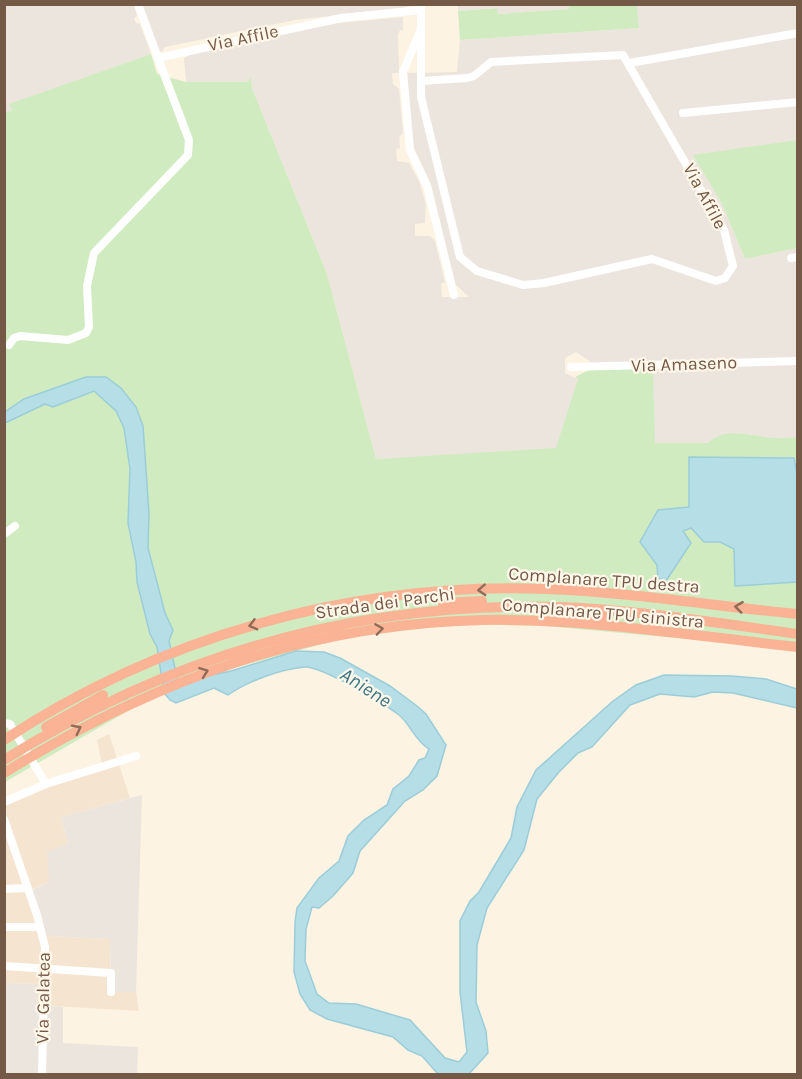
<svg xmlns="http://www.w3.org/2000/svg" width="802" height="1079" viewBox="0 0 802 1079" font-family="Karla,sans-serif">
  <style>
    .residential { fill: #f5e5d0 }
    .industrial { fill: #ece5dd }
    .green { fill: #d0ebc0 }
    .water { fill: #b5dee7; stroke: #9bcdd9; stroke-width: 1.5 }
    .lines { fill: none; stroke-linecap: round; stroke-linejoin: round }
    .minor { stroke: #fff; stroke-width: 8 }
    .highway { stroke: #fab495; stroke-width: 10 }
    .oneway { stroke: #906b57 }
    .labels { text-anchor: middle; stroke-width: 4.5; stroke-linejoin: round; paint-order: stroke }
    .street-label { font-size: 18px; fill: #755947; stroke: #fff7e9 }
    .water-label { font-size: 20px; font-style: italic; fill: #3d7583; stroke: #fff7e9 }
  </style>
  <rect width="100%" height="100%" fill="#fdf3e2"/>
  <path class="residential" d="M109,734L130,798L61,817L68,845L49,882L30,890L46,936L110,939V992H136L139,1011L35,1005L38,984L5,983V799L102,764L97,740Z"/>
  <path class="industrial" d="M407,4L408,7L295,20L165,47L162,52L158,50L142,5Z
    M569,4V9L497,14L496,8L458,11V5Z
    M4,5H134L137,15L134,19L136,23L140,24L151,54L10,104L12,110L5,113Z
    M637,5H797V140L694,156L722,204L745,259L797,248V358L594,364L576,352L565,358V373L578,379L559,450L376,459L327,274L252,88L251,79L248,82H186L184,58L197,51L339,23L403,17V31L400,30L398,35L399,73H392L393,84L399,89L403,133L399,137L400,148L396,149L397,161L409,163L419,181L426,205L425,223L415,224V236H430L435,241L445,282L441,284L442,297H469L455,284L431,184L414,148L407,73L457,72L460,40L639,28Z
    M797,364V440L795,437L779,439L739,433L708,443H654L653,367Z
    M142,795L136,992H111L110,939L46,936L30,891L49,882L47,851L68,844L61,817Z
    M5,983L38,984L36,1005L63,1007V1043L138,1047L137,1074H5Z"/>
  <path class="green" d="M569,5H637L639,28L460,40L458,11L497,8L498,14L569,9Z
    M151,54L157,74L186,82H248L251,77L252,88L327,274L376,459L556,448L578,379L575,377L589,370L653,367L655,443H708C726,425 754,437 776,438C782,439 789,437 795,437L797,440V649L545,626L458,624L345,638L189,680L152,697L5,782L4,113L12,110L9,104Z
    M797,140V248L745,259L722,204L693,155Z"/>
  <path class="water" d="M86,377H106L121,388L136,407L143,426L149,513L148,548L165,613L173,630L169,641L178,682L231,671L296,651L324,652L340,658L390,686L417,706L426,714L446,745L437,776L423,790L405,801L360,851L353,873L333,896L319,908L312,907L306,929L305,961L317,994L329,1003L356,1004L410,1020L445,1058L459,1062L467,1052L460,992V921L470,901L479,892L511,838L517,807L536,770L613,701L636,685L664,675L732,676L766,679L797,689V708L733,693L713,692L694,697L660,694L630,705L592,747L578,753L559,772L537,799L524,850L487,908L477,945L476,1002L486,1031L488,1053L469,1074H438L422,1056L408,1050L393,1037L327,1019L310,1010L300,994L294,972L295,922L297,908L319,878L339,861L348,836L364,820L387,805L393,789L409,776L419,760L425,758L429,749C415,741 411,725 399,715C385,704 321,666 305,667C281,669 248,681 228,695L214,688L176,703L170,700L164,693L157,647L150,634L137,582L136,562L128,523L130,469L124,428L116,411L94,391L53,407L45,404L5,423V412L24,399Z
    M689,457L794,458L798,480L797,582L735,586L734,549L720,542H704L691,528L683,531L691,543L666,581L658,578L657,565L640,542L658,510L689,507Z"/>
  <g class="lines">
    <path class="minor" d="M138,4L158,58L341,18L421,10
      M421,4V29L403,72L410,150L427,186L454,295
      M630,63L798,33
      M421,81L467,78L474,76L491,62L623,55L724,230L733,266L725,278L716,281L652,259L544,283L523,285L477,271L460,257L421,97V29
      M683,113L798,102
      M791,258L798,257
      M9,345L14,338L20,336L68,340L86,333L89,327L87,286L94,253L188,155L189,140L158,58
      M571,367L798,361
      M4,534L15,526
      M4,723L10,724L46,784L4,802
      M46,784L136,756
      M4,819L37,915L45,947L42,1074
      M4,889L27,888
      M4,927H40
      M4,966L111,973V992"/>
    <path class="highway" d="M443,603L482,601
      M566,617H608
      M46,727L103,695
      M4,740C163,635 355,582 545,589C630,592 713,606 798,614
      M4,760C174,654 358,601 559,607C639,610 718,623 798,634
      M4,773C153,681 305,624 482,620C587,618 693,636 798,647"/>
  </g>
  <defs><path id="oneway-chevron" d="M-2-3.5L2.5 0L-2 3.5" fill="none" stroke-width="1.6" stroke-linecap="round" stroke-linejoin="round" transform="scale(1.5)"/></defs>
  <g class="oneway">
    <use href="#oneway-chevron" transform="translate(482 590) rotate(177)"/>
    <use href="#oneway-chevron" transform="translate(739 607) rotate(-173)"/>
    <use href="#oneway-chevron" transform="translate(253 625) rotate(165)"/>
    <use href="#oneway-chevron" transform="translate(379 629) rotate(-8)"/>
    <use href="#oneway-chevron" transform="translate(204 672) rotate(-20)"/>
    <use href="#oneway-chevron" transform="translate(77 729) rotate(-27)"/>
  </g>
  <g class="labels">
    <g class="street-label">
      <text transform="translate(243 38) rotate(-12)" y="6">Via Affile</text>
      <text transform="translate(705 196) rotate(62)" y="6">Via Affile</text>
      <text transform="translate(684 364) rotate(-2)" y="6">Via Amaseno</text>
      <text transform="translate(604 580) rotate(4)" y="6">Complanare TPU destra</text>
      <text transform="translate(385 603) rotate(-8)" y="6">Strada dei Parchi</text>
      <text transform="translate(603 613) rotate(5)" y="6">Complanare TPU sinistra</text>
      <text transform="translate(43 998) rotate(-89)" y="6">Via Galatea</text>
    </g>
    <g class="water-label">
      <text transform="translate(366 687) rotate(33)" y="7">Aniene</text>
    </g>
  </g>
  <rect width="802" height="1079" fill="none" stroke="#755947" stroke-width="12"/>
</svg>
